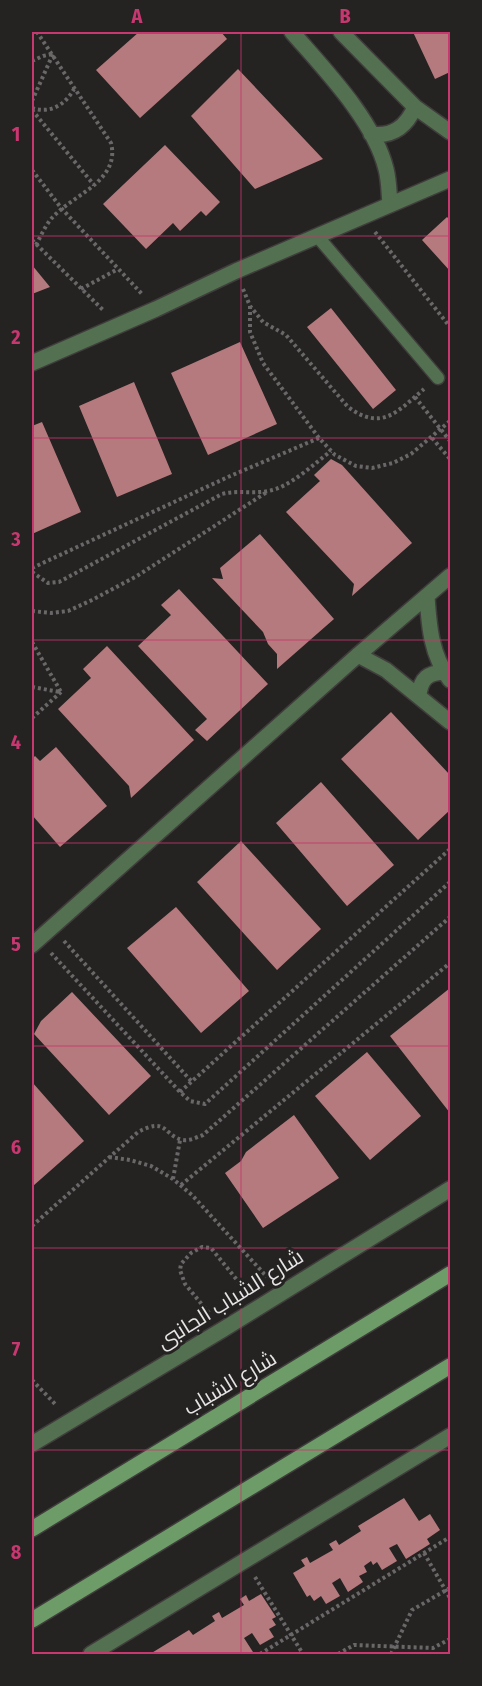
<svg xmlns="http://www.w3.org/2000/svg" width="482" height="1686" viewBox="0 0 482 1686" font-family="'Fira Sans Condensed',Cairo,sans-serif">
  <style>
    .building { fill: #b57a7d }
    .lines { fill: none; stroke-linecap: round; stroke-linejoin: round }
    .service-casing { stroke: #403d3d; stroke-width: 15 }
    .minor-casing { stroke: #403d3d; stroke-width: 18 }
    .tertiary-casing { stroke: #403d3d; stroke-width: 18 }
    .secondary-casing { stroke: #403d3d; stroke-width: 18 }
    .path { stroke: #696767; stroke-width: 4; stroke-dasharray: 3 3; stroke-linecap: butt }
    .service { stroke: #537050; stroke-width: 12 }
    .minor { stroke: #537050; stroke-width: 15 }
    .tertiary { stroke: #537050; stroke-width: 15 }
    .secondary { stroke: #6d9c68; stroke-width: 15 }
    .grid { fill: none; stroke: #c73770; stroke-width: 1.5; stroke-opacity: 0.55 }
    .labels { text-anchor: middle; stroke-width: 6; stroke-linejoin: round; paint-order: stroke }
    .street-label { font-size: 21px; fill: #e6e4e4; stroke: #252222 }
    .neatline { fill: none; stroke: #c73770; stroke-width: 2 }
    .grid-label { font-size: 20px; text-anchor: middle; font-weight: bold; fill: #c73770 }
  </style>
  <rect width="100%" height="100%" fill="#252222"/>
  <path class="building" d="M139,32H221L227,39L140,118L96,70Z
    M413,32H450V72L435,79Z
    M238,69L323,159L255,189L191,116Z
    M165,145L220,202L206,216L201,211L180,231L173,223L146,249L103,204Z
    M447,217L450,220V271L422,240Z
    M32,265L50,287L32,294Z
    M331,308L396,390L373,409L307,327Z
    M240,342L277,424L208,455L171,373Z
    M134,382L172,474L117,497L79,406Z
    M42,422L81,512L32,534V426Z
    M331,459L342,465L412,543L352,596L354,584L286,512L320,481L314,475Z
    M260,534L334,619L277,669V654L268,644L263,632L212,578L223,579L220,568Z
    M179,589L268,684L207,741L195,730L207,719L138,646L171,615L161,605Z
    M107,646L194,740L131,798L129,786L58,709L91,678L83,669Z
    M391,712L450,775V810L418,840L341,759Z
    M56,747L107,806L60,847L32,815V759L35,756L40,761Z
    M321,782L394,865L347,906L276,823Z
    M241,841L321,929L277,970L197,882Z
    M176,907L249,991L201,1033L127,948Z
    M450,988V1113L390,1036Z
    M72,992L151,1076L109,1115L34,1034L41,1021Z
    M367,1052L421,1116L370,1160L315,1096Z
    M32,1082L84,1141L33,1186L32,1184Z
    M294,1115L339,1178L263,1228L225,1173L241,1161L246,1152Z
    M404,1498L419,1521L430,1514L440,1530L427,1539L430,1544L406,1559L397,1544L389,1548L397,1561L382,1570L377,1562L373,1565L371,1561L364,1566L367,1572L359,1576L363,1582L348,1592L340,1578L332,1583L340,1596L326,1604L321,1596L314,1601L310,1595L307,1597L293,1573L305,1566L301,1560L307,1557L310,1563L333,1550L329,1544L336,1540L339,1545L361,1531L358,1526Z
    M261,1594L276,1617L272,1619L276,1625L269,1629L274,1637L260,1645L252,1633L244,1638L253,1652L248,1654H150L189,1630L193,1635L215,1621L212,1616L219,1612L222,1618L244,1605L240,1599L246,1595L249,1601Z"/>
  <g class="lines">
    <g class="service-casing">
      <path id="service" d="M318,237L438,378"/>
    </g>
    <g class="minor-casing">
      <path id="minor" d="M292,32C324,69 374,120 386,169C389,180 389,193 390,205
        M341,32L415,107L450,132
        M371,134C393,137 406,127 415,107
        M32,363L156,309L236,271L450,179
        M427,596C429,626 431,655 450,680
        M358,655L386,670L450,722
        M419,695C421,678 428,673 444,672
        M32,945L358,655L450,576"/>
    </g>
    <g class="tertiary-casing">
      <path id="tertiary" d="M32,1444L222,1330L450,1189
        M91,1654L450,1436"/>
    </g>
    <g class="secondary-casing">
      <path id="secondary" d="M32,1529L450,1274
        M32,1620L450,1366"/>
    </g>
    <path class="path" d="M32,61L43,56L52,54
      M32,101L53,54
      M32,108C50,114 65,105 74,89
      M32,110L94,185
      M32,170L62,209L142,294
      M375,232L450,327
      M32,240L103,310
      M36,245C42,234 47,221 57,213C78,193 120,179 111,143L37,32
      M81,289L118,269
      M243,289L250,306L263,322L286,335L348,407C382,432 398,411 424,389
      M250,306V332L263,363L319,438L335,455L356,466L372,468L393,463L411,454L450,421
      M415,397L450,441
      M432,438L450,459
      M32,568L228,477L319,438
      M32,572L48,583L59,582L222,494C238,490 253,494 268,491C289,488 315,463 331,451
      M32,611L51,613L68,611L92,600L137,576L267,492
      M32,642L61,692
      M32,687L60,692
      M32,718L61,692
      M64,941L192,1082
      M51,953L180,1092L190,1101L205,1104L450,882
      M180,1092L450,849
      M109,1157L130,1160L151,1166L173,1179L192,1195L267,1277
      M173,1179L180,1140
      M181,1185L450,963
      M32,1226L138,1132C168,1116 163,1136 183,1140C190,1141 197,1137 203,1135L450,917
      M209,1313L185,1284L180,1270L181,1264L191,1253L202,1247L211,1248L246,1291
      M32,1380L56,1405
      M424,1553L450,1598
      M255,1577L303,1654
      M260,1654L450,1537
      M338,1654L354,1645L433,1648L450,1639
      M391,1654L412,1610L450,1588"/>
    <use href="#service" class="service"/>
    <use href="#minor" class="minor"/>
    <use href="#tertiary" class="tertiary"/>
    <use href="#secondary" class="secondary"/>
  </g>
  <path class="grid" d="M241,32V1654M32,236H450M32,438H450M32,640H450M32,843H450M32,1046H450M32,1248H450M32,1450H450"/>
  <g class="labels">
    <g class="street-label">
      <text transform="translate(230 1299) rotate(-32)" y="7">شارع الشباب الجانبى</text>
      <text transform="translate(230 1383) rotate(-31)" y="7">شارع الشباب</text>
    </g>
  </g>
  <rect width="482" height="1686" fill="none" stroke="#252222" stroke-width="66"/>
  <rect x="33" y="33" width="416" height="1620" class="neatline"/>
  <g class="grid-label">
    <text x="137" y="23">A</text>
    <text x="345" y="23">B</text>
    <text x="16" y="141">1</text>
    <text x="16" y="344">2</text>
    <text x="16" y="546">3</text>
    <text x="16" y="749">4</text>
    <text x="16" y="951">5</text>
    <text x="16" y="1154">6</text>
    <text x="16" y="1356">7</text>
    <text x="16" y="1559">8</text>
  </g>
</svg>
